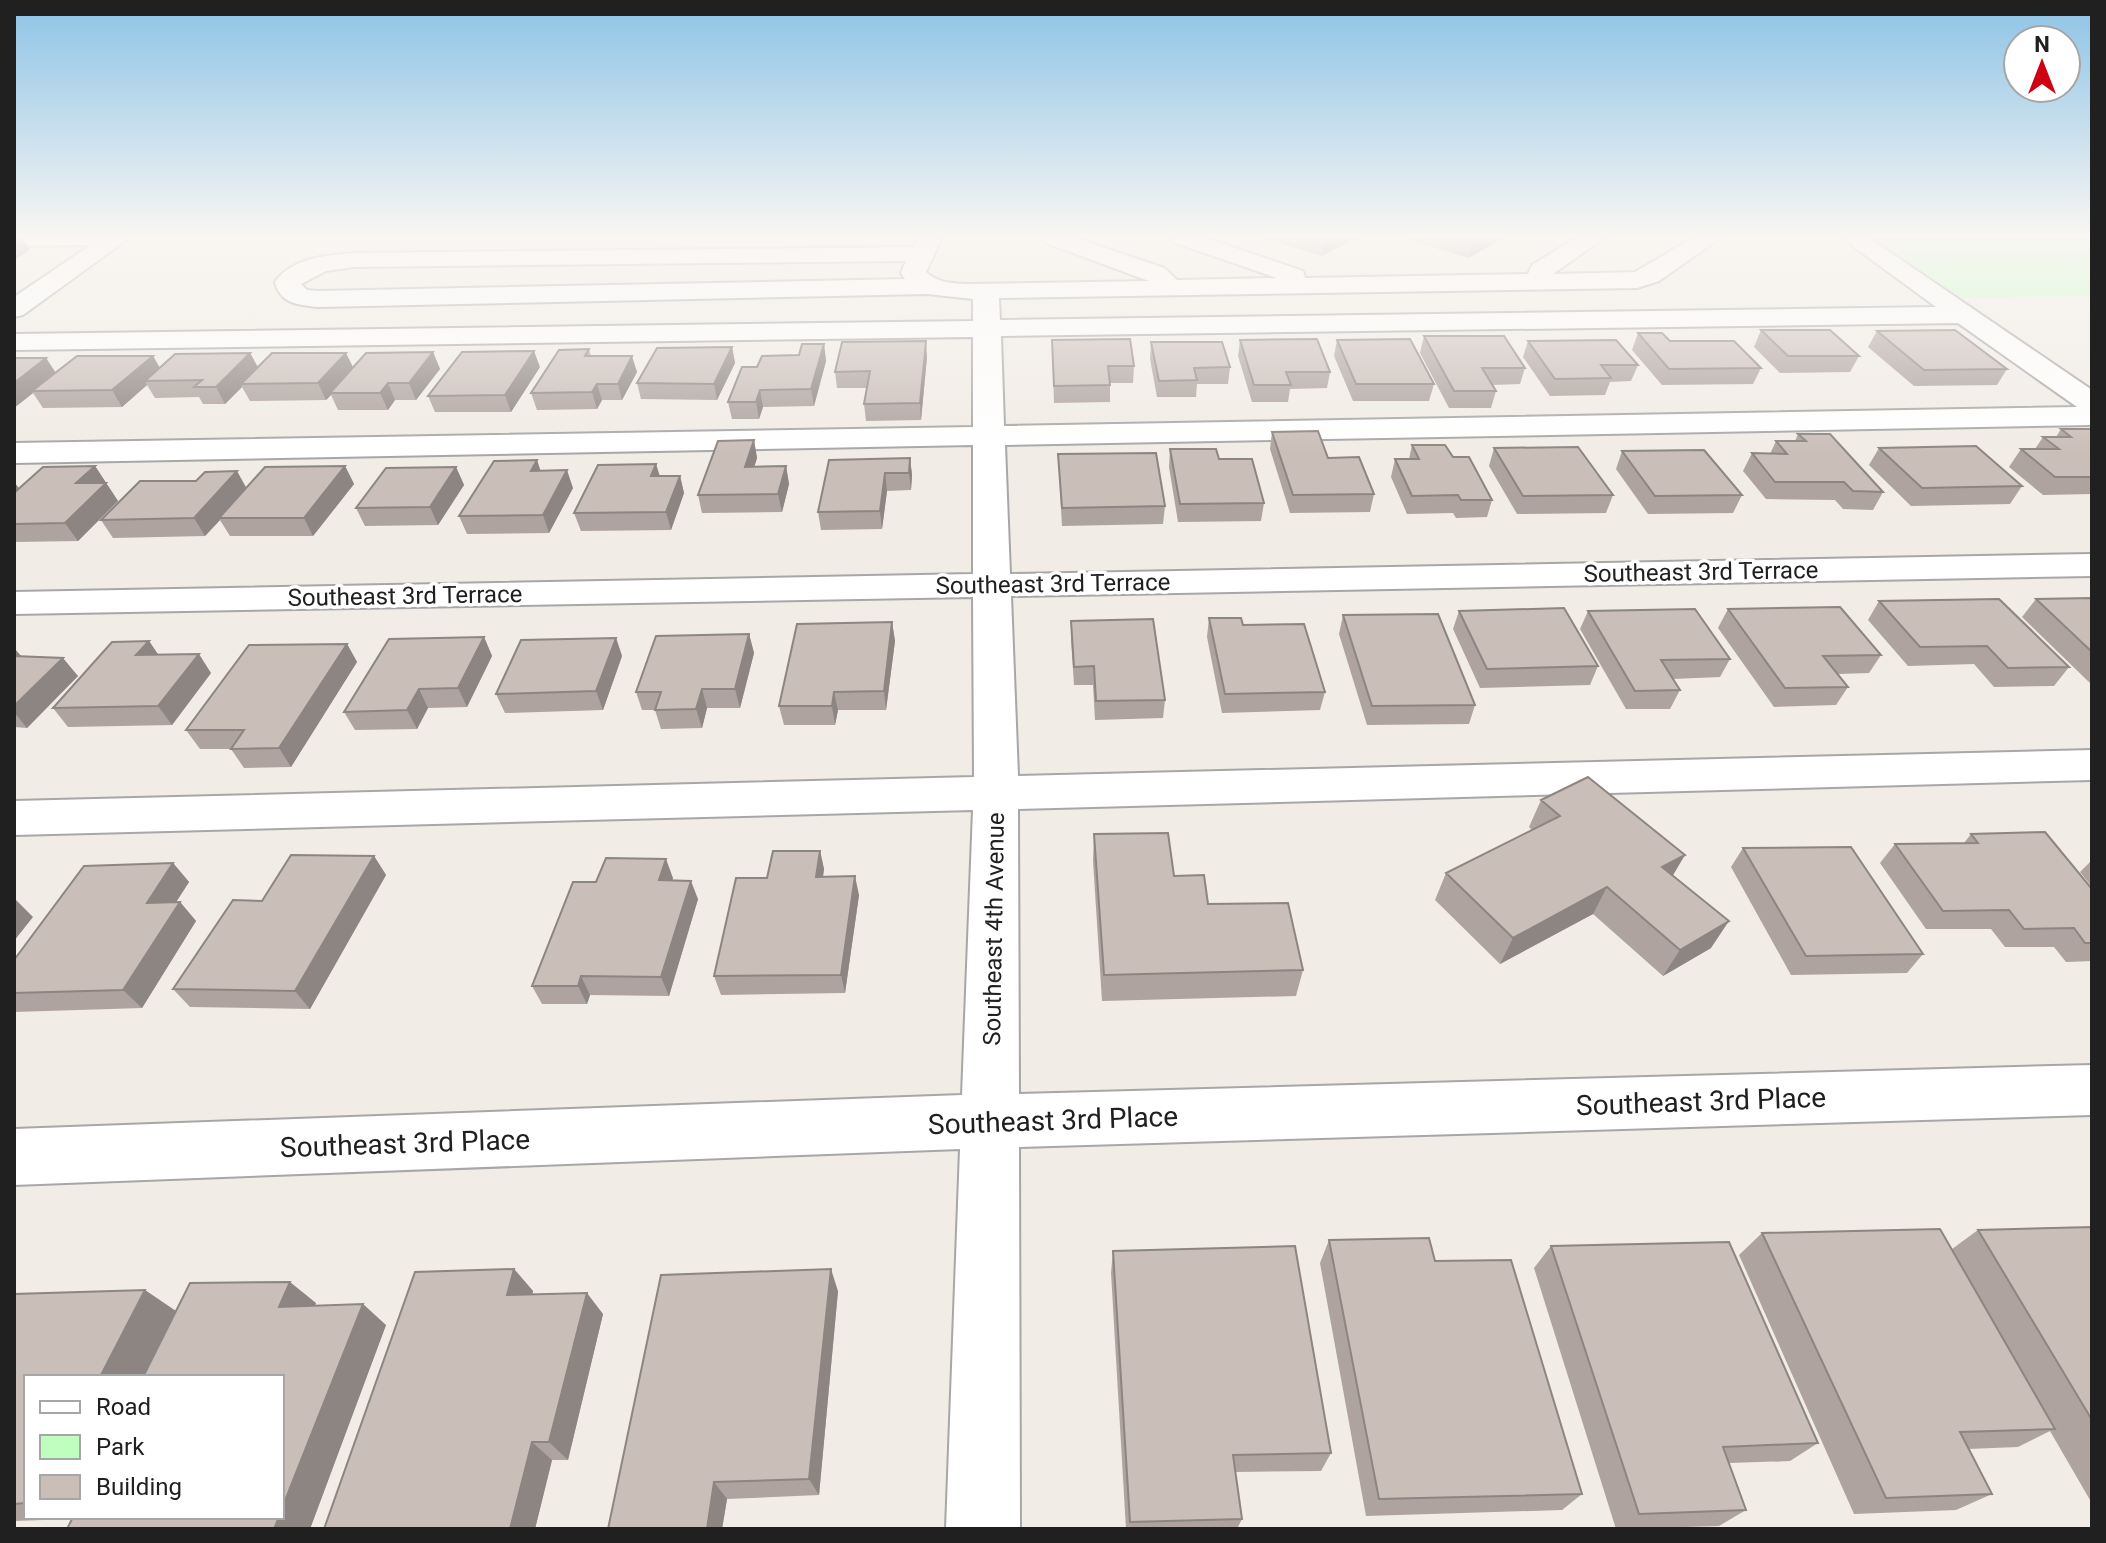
<svg xmlns="http://www.w3.org/2000/svg" width="2106" height="1543" viewBox="0 0 2106 1543" font-family="Roboto,sans-serif">
  <style>
    .park { fill: #c0fec0 }
    .lines { fill: none; stroke-linecap: round; stroke-linejoin: round }
    .minor-casing { stroke: #a7a7a7; stroke-width: 4 }
    .minor { fill: #fff; fill-rule: evenodd }
    .wall { fill: #aea39e; fill-rule: evenodd }
    .shaded-wall { fill: #8d8581 }
    .building { fill: #cabeb8; stroke: #8d8581; stroke-width: 2 }
    .labels { text-anchor: middle; stroke-width: 7; stroke-linejoin: round; paint-order: stroke }
    .street-label { font-size: 24px; fill: #202020; stroke: #fff }
    .near-street-label { font-size: 28px; fill: #202020; stroke: #fff }
  </style>
  <rect width="100%" height="100%" fill="#f1ece5"/>
  <path class="park" d="M1870,238H2092V296L1952,298Z"/>
  <g class="lines">
    <g class="minor-casing">
      <path id="minor" d="M14,238H129L23,315L14,317V297L91,245L14,246Z
        M918,238H942L926,272C938,283 951,283 967,284L1149,281L1046,243L1042,238H1076L1164,268L1177,280L1277,278L1176,243L1172,238H1206L1303,271L1305,278L1528,274L1532,265L1576,238H1604L1553,274L1635,272L1693,238H1720L1659,281L1637,288L999,298L1000,320L1936,307L1842,238H1869L2092,390V425L1005,445L1010,574L2092,554V576L1011,596L1018,776L2092,750V780L1018,809L1019,1094L2092,1065V1115L1019,1147L1020,1529H946L960,1149L14,1185V1129L962,1095L973,810L14,835V801L974,777L973,597L14,614V592L973,574V445L14,463V443L973,427V337L14,350V334L973,321V299L927,294L318,307C299,305 280,304 275,282C292,258 327,255 354,253L914,247ZM906,261L901,273L905,279L318,291L307,290L301,284L326,271L354,267ZM1958,323L2077,407L1004,426L1001,336Z"/>
    </g>
    <use href="#minor" class="minor"/>
  </g>
  <path class="wall" d="M1263,238H1356L1322,256Z
    M1412,238H1504L1468,258L1412,241Z
    M1761,330L1859,356L1850,372L1780,373L1754,347Z
    M1877,331L2007,369L1997,385L1914,386L1868,347Z
    M1638,333L1670,341L1761,368L1753,384L1662,385L1632,350Z
    M1424,336L1525,368L1520,384L1492,385L1496,391L1491,408H1449L1420,353Z
    M1052,340L1134,366L1133,383H1110V402L1054,403Z
    M1240,340L1330,372L1327,388L1290,389L1288,402H1252L1238,356Z
    M1337,340L1434,384L1429,401H1353L1334,356Z
    M1528,341L1638,365L1631,381L1610,382L1605,395L1550,396L1523,357Z
    M1151,342L1230,367L1228,384H1197L1196,397H1157L1150,359Z
    M824,344L826,361L814,406L763,407L759,419H732L728,402L757,367L799,355Z
    M732,347L735,363L717,400L641,399L637,383Z
    M589,349L591,356L637,372L622,400H602L597,409L537,410L531,393Z
    M433,352L440,369L416,400H395L388,410H338L331,395L326,400L250,401L242,387L225,404H203L199,397L155,398L147,385L122,407L43,408L33,393L14,408V358H46L56,373L153,356L160,368L250,353L258,367H353Z
    M927,357L921,420L866,421L864,404L867,388H837L835,372Z
    M540,367L511,412H435L428,396Z
    M2061,429L2092,430V494L2043,495L2009,467L2021,449H2035L2043,437H2056Z
    M1272,432L1328,458L1374,494L1370,512L1290,513L1270,449Z
    M1798,434L1883,492L1873,510L1843,509L1835,500L1766,499L1743,471L1752,453L1770,454L1776,441H1795Z
    M754,440L757,458L754,467L786,466L789,484L782,512L702,513L698,495Z
    M1412,445L1453,457L1492,500L1487,517L1456,518L1453,513L1407,514L1391,477L1395,459H1409Z
    M1494,448L1613,495L1606,513L1517,514L1489,466Z
    M1879,448L2022,486L2010,504L1911,506L1869,465Z
    M1170,449L1219,459L1264,503L1261,521L1178,522L1169,467Z
    M1622,451L1742,495L1733,513L1648,514L1616,469Z
    M1058,454L1165,506L1163,524L1062,526Z
    M910,458L912,475L911,490L887,491L882,529L821,530L818,512Z
    M656,464L660,476H680L684,493L671,530L581,531L574,513Z
    M95,466L118,501L78,541L14,542V482L19,488Z
    M345,466L354,484L313,536H230L220,520L205,536L113,538L101,520Z
    M456,467L464,485L438,525L365,526L356,508Z
    M541,470L573,488L549,533L467,534L459,516Z
    M2092,598V685L2022,617L2036,599Z
    M1879,601L2069,667L2054,686L1994,687L1974,664L1908,666L1868,620Z
    M1728,609L1881,655L1869,673L1838,674L1848,687L1836,705L1774,707L1718,628Z
    M1459,611L1598,666L1590,685L1480,688L1453,629Z
    M1588,611L1730,659L1720,677L1672,679L1680,690L1670,709H1626L1580,629Z
    M1343,615L1475,705L1469,724L1367,725L1339,634Z
    M1209,618L1243,625L1325,692L1320,710L1222,713L1207,637Z
    M1071,621L1165,700L1163,718L1095,720L1093,685H1074L1071,639Z
    M892,622L895,641L886,710H838L835,725H784L779,706Z
    M749,634L754,653L740,708H707L702,728L661,729L655,710H642L636,692Z
    M484,637L492,656L467,707L428,708L417,729L355,730L344,712Z
    M616,638L622,656L603,710L505,713L496,694Z
    M149,641L158,655L211,673L172,725L68,727L53,708Z
    M347,644L357,662L291,767L244,768L231,749H200L186,730Z
    M14,648L21,656L78,676L27,728L14,727Z
    M1541,800L1673,876L1711,948L1663,976L1593,914L1500,964L1435,900L1446,873L1532,830L1529,827Z
    M1094,834L1174,876L1208,904L1303,970L1296,996L1102,1001L1093,861Z
    M1971,834L2092,889V961L2066,962L2054,947H2005L1991,929H1926L1880,863L1895,844L1964,843Z
    M1743,848L1923,954L1907,973L1791,975L1731,867Z
    M820,851L824,869L823,877L859,895L845,993L721,995L714,976L767,878Z
    M374,856L386,875L310,1009L190,1007L173,989L262,901Z
    M2092,860V887L2080,872Z
    M173,863L189,882L176,902H180L196,921L142,1008L14,1012V960Z
    M673,878L672,880L698,899L669,996L590,995L587,1004H542L532,986L596,882Z
    M2092,1227V1500H2090L2050,1431L2018,1447L1968,1449L1992,1494L1956,1510L1854,1514L1739,1255L1762,1233L1952,1249L1978,1230Z
    M1329,1240L1582,1494L1562,1510L1366,1516L1320,1263Z
    M1551,1246L1818,1443L1790,1461L1729,1463L1746,1510L1719,1526L1616,1529L1534,1268Z
    M1113,1251L1331,1453L1321,1471L1235,1472L1242,1519L1237,1529H1126L1111,1273Z
    M514,1269L533,1291L532,1295L603,1314L568,1460H552L535,1529H324Z
    M838,1291L819,1495L727,1499L722,1529H608Z
    M14,1294L176,1311L316,1303L315,1305L386,1325L310,1529H67L72,1519L14,1521ZM26,1377L282,1517H26Z"/>
  <path class="shaded-wall" d="M17,238H22L30,250L14,260V239Z
    M1325,238H1356L1322,256Z
    M1473,238H1504L1468,258Z
    M926,341L927,357L921,420L920,403Z
    M824,344L826,361L814,406L811,389Z
    M732,347L735,363L717,400L714,384Z
    M534,351L540,367L511,412L505,395Z
    M433,352L440,369L416,400L409,383Z
    M250,353L259,370L241,384L242,387L225,404L216,387Z
    M346,353L354,369L330,393L331,395L326,400L318,383Z
    M153,356L162,372L145,381L147,385L122,407L112,390Z
    M632,356L637,372L622,400L618,384Z
    M46,358L57,375L32,391L33,393L14,408V383Z
    M388,383L395,400L388,410L380,393Z
    M597,384L602,400L597,409L592,392Z
    M760,390L763,407L759,419L756,402Z
    M754,440L757,458L749,484L745,467Z
    M910,458L912,475L911,490L909,473Z
    M537,460L543,478L531,471Z
    M656,464L661,482L651,476Z
    M95,466L118,501L78,541L65,523L76,483Z
    M345,466L354,484L313,536L304,518Z
    M786,466L789,484L782,512L778,494Z
    M456,467L464,485L438,525L430,507Z
    M567,470L573,488L549,533L543,515Z
    M237,471L247,489L219,518L220,520L205,536L194,518Z
    M885,473L887,491L882,529L880,511Z
    M680,476L684,493L671,530L666,512Z
    M14,482L23,494L14,502Z
    M892,622L895,641L886,710L884,691Z
    M749,634L754,653L740,708L735,689Z
    M484,637L492,656L467,707L458,688Z
    M616,638L622,656L603,710L596,691Z
    M149,641L162,660L136,655Z
    M347,644L357,662L291,767L279,748Z
    M14,648L27,663L14,673Z
    M199,654L211,673L172,725L158,706Z
    M63,658L78,676L27,728L14,712V706Z
    M419,689L428,708L417,729L407,710Z
    M702,689L707,708L702,728L696,709Z
    M834,692L838,710L835,725L832,706Z
    M820,851L824,869L820,896L816,877Z
    M1685,855L1669,882L1662,867Z
    M374,856L386,875L310,1009L295,991Z
    M666,859L673,878L666,899L659,880Z
    M173,863L189,882L164,921L147,903Z
    M855,876L859,895L845,993L841,975Z
    M691,881L698,899L669,996L661,977Z
    M1607,887L1593,914L1500,964L1513,938Z
    M14,898L33,917L14,941Z
    M180,902L196,921L142,1008L123,990Z
    M1729,921L1711,948L1663,976L1680,950Z
    M581,976L590,995L587,1004L578,986Z
    M514,1269L533,1291L526,1317L507,1295Z
    M831,1269L838,1291L819,1495L809,1479Z
    M290,1282L316,1303L306,1328L279,1307Z
    M145,1290L176,1311L144,1377H100Z
    M587,1293L603,1314L568,1460L549,1442Z
    M363,1304L386,1325L310,1529H274L279,1517H282V1508Z
    M532,1442L552,1460L535,1529H510Z
    M714,1482L727,1499L722,1529H707Z"/>
  <path class="building" d="M1761,330H1830L1859,356H1788Z
    M1955,330L2007,369L1924,370L1877,331Z
    M1638,333H1662L1670,341H1734L1761,368L1669,369Z
    M1424,336H1504L1525,368H1482L1496,391H1454Z
    M1130,339L1134,366H1108L1110,385L1054,386L1052,340Z
    M1317,339L1330,372H1286L1291,385H1254L1240,340Z
    M1410,339L1434,384H1356L1337,340Z
    M1616,340L1638,365H1601L1611,378L1555,379L1528,341Z
    M926,341L920,403L864,404L870,371L835,372L842,342Z
    M1151,342H1222L1230,367L1194,368L1197,380L1159,381Z
    M802,344H824L811,389L760,390L756,402H728L742,367H757L762,356L799,355Z
    M732,347L714,384L637,383L657,348Z
    M589,349L585,356H632L618,384H597L592,392L531,393L559,350Z
    M534,351L505,395L428,396L462,352Z
    M433,352L409,383H388L380,393H330L366,353Z
    M250,353L216,387H194L202,380L145,381L175,354Z
    M272,353H346L318,383L241,384Z
    M77,356H153L112,390L32,391Z
    M14,358H46L14,383Z
    M2061,429H2090L2092,430V477H2055L2021,449H2059L2043,437H2071Z
    M1318,431L1328,458L1359,457L1374,494L1293,495L1272,432Z
    M1798,434H1830L1883,492L1853,491L1844,482H1775L1752,453L1787,454L1776,441H1806Z
    M754,440L745,467L786,466L778,494L698,495L718,441Z
    M1412,445H1445L1453,457H1469L1492,500H1461L1458,495L1412,496L1395,459H1419Z
    M1976,446L2022,486L1922,488L1879,448Z
    M1578,447L1613,495L1523,496L1494,448Z
    M1170,449H1216L1219,459H1252L1264,503L1180,504Z
    M1704,450L1742,495L1655,496L1622,451Z
    M1156,453L1165,506L1062,508L1058,454Z
    M910,458L909,473H885L880,511L818,512L829,460Z
    M537,460L531,471L567,470L543,515L459,516L494,461Z
    M656,464L651,476H680L666,512L574,513L598,465Z
    M95,466L76,483H106L65,523L14,524V493L43,467Z
    M345,466L304,518H219L265,467Z
    M456,467L430,507L356,508L386,468Z
    M237,471L194,518L101,520L140,481H196L205,472Z
    M2092,598V652L2036,599Z
    M1999,599L2069,667L2008,668L1987,646L1920,647L1879,601Z
    M1840,607L1881,655L1823,656L1848,687L1785,688L1728,609Z
    M1564,608L1598,666L1487,669L1459,611Z
    M1695,609L1730,659L1661,660L1680,690L1635,691L1588,611Z
    M1438,614L1475,705L1372,706L1343,615Z
    M1209,618H1241L1243,625L1304,624L1325,692L1225,694Z
    M1153,619L1165,700L1096,701L1094,666L1074,667L1071,621Z
    M892,622L884,691L834,692L832,706H779L797,624Z
    M749,634L735,689H702L696,709L655,710L661,692H636L656,636Z
    M484,637L458,688L419,689L407,710L344,712L389,639Z
    M616,638L596,691L496,694L521,640Z
    M149,641L136,655L199,654L158,706L53,708L112,642Z
    M347,644L279,748L231,749L244,730H186L249,645Z
    M14,656L63,658L14,706Z
    M1588,777L1685,855L1662,867L1729,921L1680,950L1607,887L1513,938L1446,873L1560,816L1541,800Z
    M2045,832L2092,889V943H2085L2074,928L2024,929L2009,910L1943,911L1895,844L1978,843L1971,834Z
    M1168,833L1174,876L1204,875L1208,904L1288,903L1303,970L1104,975L1094,834Z
    M1851,847L1923,954L1806,956L1743,848Z
    M773,851H820L816,877L855,876L841,975L714,976L736,878H767Z
    M291,855L374,856L295,991L173,989L233,900L262,901Z
    M606,858L666,859L659,880L691,881L661,977L581,976L578,986H532L573,882H596Z
    M173,863L147,903L180,902L123,990L14,993V960L84,866Z
    M2092,1227V1420L1978,1230Z
    M1940,1229L2055,1429L1960,1432L1992,1494L1886,1498L1762,1233Z
    M1429,1238L1435,1261L1511,1260L1582,1494L1379,1499L1329,1240Z
    M1729,1242L1818,1443L1723,1447L1746,1510L1639,1514L1551,1246Z
    M1295,1246L1331,1453L1233,1455L1242,1519L1130,1522L1113,1251Z
    M514,1269L507,1295L587,1293L549,1442H532L510,1529H324L415,1272Z
    M831,1269L809,1479L714,1482L707,1529H608L661,1275Z
    M290,1282L279,1307L363,1304L282,1508V1377H143L190,1283Z
    M145,1290L100,1377H26V1503L14,1504V1294Z
    M73,1517H279L274,1529H67Z"/>
  <linearGradient id="sky" x2="0" y2="1"><stop stop-color="#8cc3e6"/><stop offset="0.52" stop-color="#f9f6f3"/><stop offset="1" stop-color="#f9f6f3" stop-opacity="0"/></linearGradient>
  <rect width="2106" height="454" fill="url(#sky)"/>
  <g class="labels">
    <g class="street-label">
      <text transform="translate(1701 572) rotate(-1)" y="8">Southeast 3rd Terrace</text>
      <text transform="translate(1053 584) rotate(-1)" y="8">Southeast 3rd Terrace</text>
      <text transform="translate(405 596) rotate(-1)" y="8">Southeast 3rd Terrace</text>
      <text transform="translate(994 929) rotate(-89)" y="8">Southeast 4th Avenue</text>
    </g>
    <g class="near-street-label">
      <text transform="translate(1701 1101) rotate(-2)" y="10">Southeast 3rd Place</text>
      <text transform="translate(1053 1120) rotate(-2)" y="10">Southeast 3rd Place</text>
      <text transform="translate(405 1143) rotate(-2)" y="10">Southeast 3rd Place</text>
    </g>
  </g>
  <rect width="2106" height="1543" fill="none" stroke="#202020" stroke-width="32"/>
  <rect x="24" y="1375" width="260" height="144" fill="#ffffff" stroke="#a6a6a6" stroke-width="2"/>
  <rect x="40" y="1401" width="40" height="12" fill="#ffffff" stroke="#a6a6a6" stroke-width="2"/>
  <text x="96" y="1415" font-size="24" fill="#202020">Road</text>
  <rect x="40" y="1435" width="40" height="24" fill="#c0fec0" stroke="#a6a6a6" stroke-width="2"/>
  <text x="96" y="1455" font-size="24" fill="#202020">Park</text>
  <rect x="40" y="1475" width="40" height="24" fill="#cabeb8" stroke="#a6a6a6" stroke-width="2"/>
  <text x="96" y="1495" font-size="24" fill="#202020">Building</text>
  <g transform="translate(2042 64)"><circle r="38" fill="#ffffff" stroke="#a6a6a6" stroke-width="2"/>
  <path d="M0-6L14 30L0 20L-14 30Z" fill="#d00012"/>
  <text y="-12" font-size="22" font-weight="bold" text-anchor="middle" fill="#202020">N</text>
  </g>
</svg>
